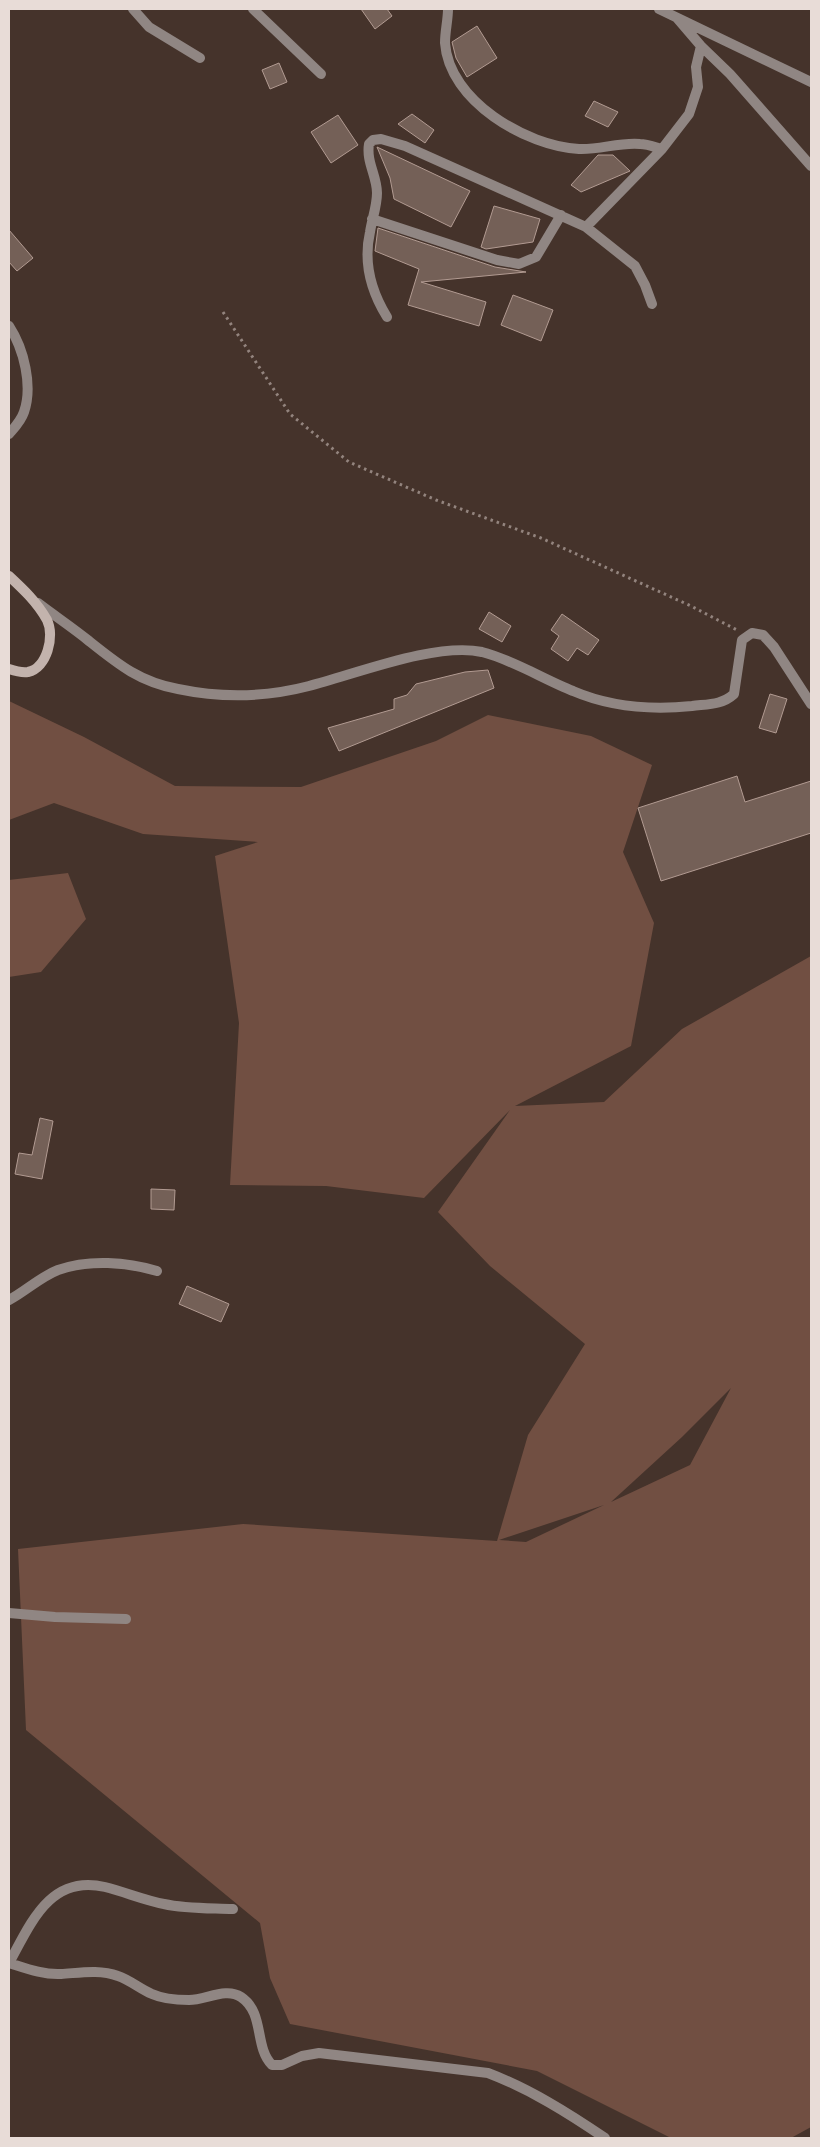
<svg xmlns="http://www.w3.org/2000/svg" width="820" height="2147" viewBox="0 0 820 2147" font-family="'Work Sans',sans-serif">
  <style>
    .green { fill: #714f42; fill-rule: evenodd }
    .building { fill: #746057; stroke: #b29b92 }
    .lines { fill: none; stroke-linecap: round; stroke-linejoin: round }
    .path { stroke: #93847e; stroke-width: 3; stroke-dasharray: 2.5 4; stroke-linecap: butt }
    .minor { stroke: #908683; stroke-width: 10 }
    .secondary { stroke: #c3b3ad; stroke-width: 10 }
  </style>
  <rect width="100%" height="100%" fill="#45332b"/>
  <path class="green" d="M9,701L84,737L175,786L301,787L436,741L488,715L591,736L652,765L623,852L654,923L631,1046L515,1106L604,1102L682,1029L811,956V2127L791,2138L669,2137L537,2071L290,2024L270,1978L260,1923L26,1730L18,1549L243,1524L497,1541L528,1435L585,1344L490,1266L438,1212L510,1110L424,1198L326,1186L230,1185L239,1023L215,856L258,842L143,834L54,803L9,820ZM731,1388L690,1465L611,1502L682,1437ZM604,1505L526,1542L499,1540Z
    M68,873L86,919L41,972L9,977V880Z"/>
  <path class="building" d="M361,9H387L392,16L375,29Z
    M477,26L497,58L467,77L456,58L452,42Z
    M279,63L287,82L270,89L262,70Z
    M594,101L618,112L608,127L585,116Z
    M412,114L434,130L425,143L398,124Z
    M338,115L358,145L331,163L311,132Z
    M377,147L470,191L451,227L394,199L390,178Z
    M598,155H613L630,171L581,192L571,185Z
    M494,206L540,219L533,242L486,249L481,247Z
    M378,228L495,267L526,272L421,282L486,302L479,326L408,305L419,269L375,251Z
    M9,230L33,258L17,271L9,262Z
    M513,295L553,310L541,341L501,325Z
    M489,612L511,626L502,642L479,629Z
    M562,614L599,640L588,655L577,648L568,661L551,649L559,636L551,630Z
    M488,670L494,688L339,751L328,728L394,709V699L407,695L416,684L465,672Z
    M770,694L787,699L776,733L759,728Z
    M737,776L745,802L811,781V833L661,881L638,808Z
    M40,1118L53,1121L42,1179L15,1174L19,1153L32,1155Z
    M151,1189L175,1190L174,1210L151,1209Z
    M187,1286L229,1304L221,1322L179,1304Z"/>
  <g class="lines">
    <path class="path" d="M223,312L290,414L349,462L436,500L541,538L691,606L737,630"/>
    <path class="minor" d="M133,9L149,27L200,58
      M253,9L321,74
      M448,9C448,20 445,31 445,43C449,101 526,146 579,149C599,150 620,142 640,144C647,144 655,147 662,149
      M659,9L811,82
      M677,18L701,46L730,74L811,166
      M372,219L497,260L519,264L536,257L561,215
      M586,227L662,149L689,114L698,87L696,67L701,46
      M387,317C371,291 363,263 370,232C372,219 377,206 377,193C377,176 366,162 369,144L373,140L381,139L405,146L586,227L635,266L645,285L652,304
      M9,326C24,349 33,386 24,412C21,421 15,427 9,434
      M38,603C55,616 73,628 89,641C119,665 140,682 178,689C221,698 267,697 309,686C356,674 436,642 482,652C511,659 545,680 573,691C610,707 652,710 692,706C708,704 722,705 734,694L742,640L752,633L763,635L774,647L811,704
      M9,1300C26,1291 40,1277 58,1270C89,1259 127,1262 157,1271
      M9,1613L55,1617L126,1619
      M9,1963C25,1968 43,1975 61,1974C79,1973 99,1969 118,1976C130,1980 140,1989 152,1994C163,1999 177,2000 189,2000C206,2000 226,1987 241,1997C265,2013 254,2047 272,2065H282L302,2056L319,2053L488,2073C530,2089 568,2113 605,2138
      M9,1963C31,1923 50,1874 105,1887C125,1892 144,1900 164,1904C186,1909 211,1908 233,1909"/>
    <path class="secondary" d="M9,576C23,589 37,602 47,620C55,636 47,668 28,672C21,673 15,671 9,669"/>
  </g>
  <rect width="820" height="2147" fill="none" stroke="#e8dcd7" stroke-width="20"/>
</svg>
